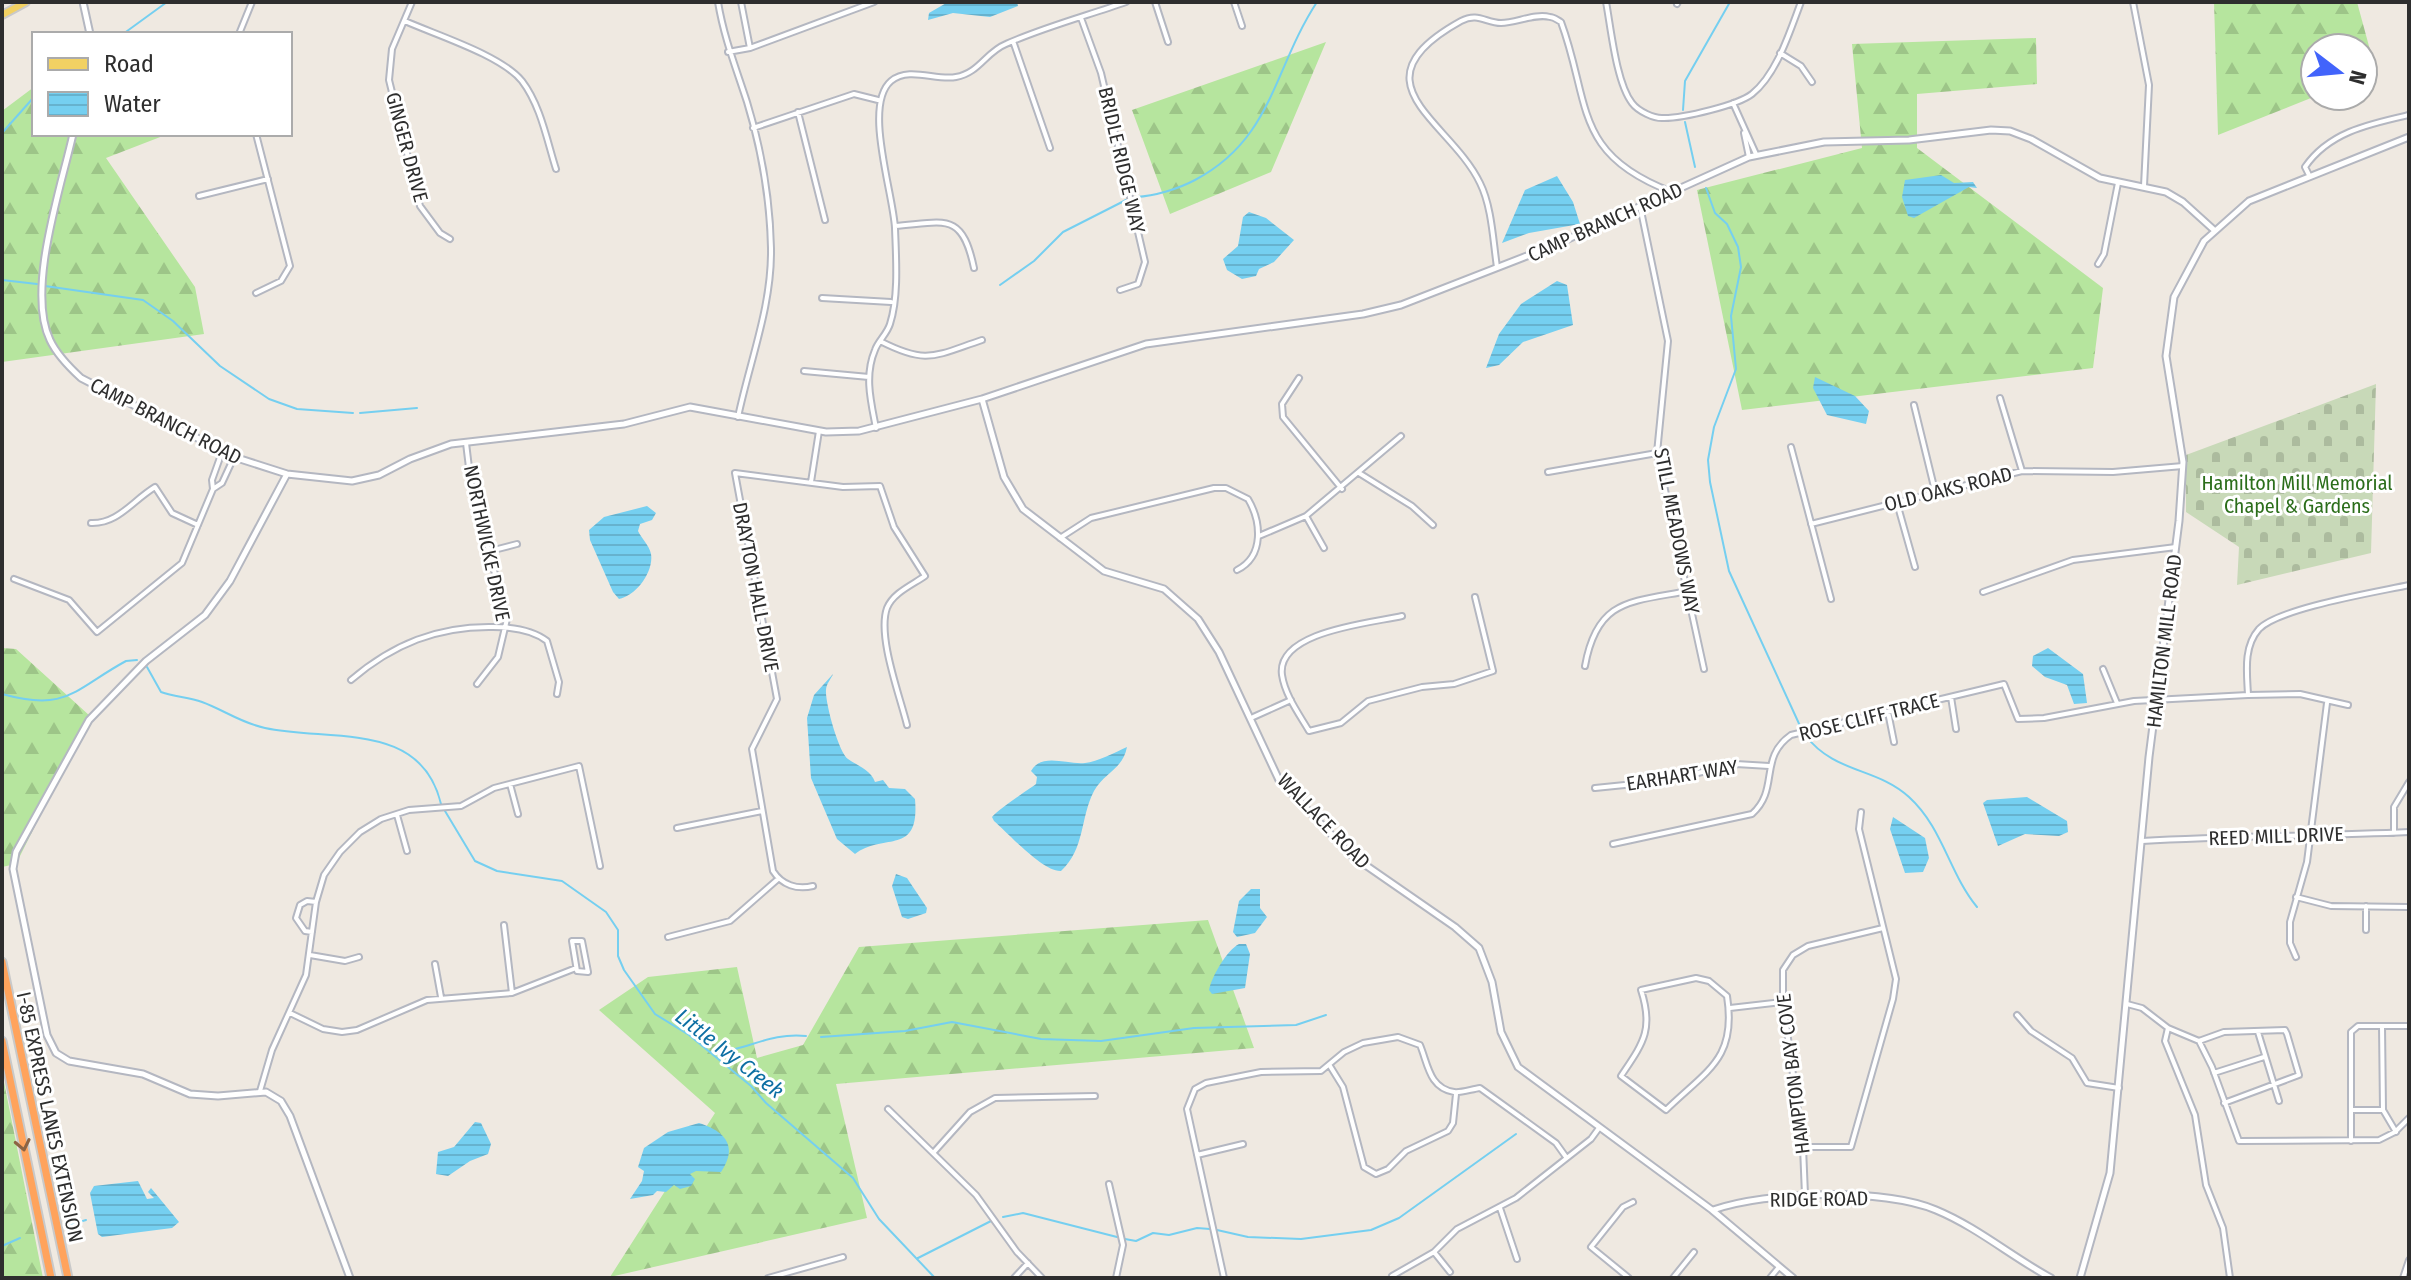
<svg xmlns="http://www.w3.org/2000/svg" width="2411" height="1280" viewBox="0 0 2411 1280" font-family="'Fira Sans Condensed',sans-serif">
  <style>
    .forest { fill: url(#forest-firs) }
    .cemetery { fill: url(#cemetery-stones) }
    .water { fill: url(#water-rules) }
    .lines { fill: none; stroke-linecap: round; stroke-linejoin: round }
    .stream { stroke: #75cff0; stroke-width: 2 }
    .street-casing { stroke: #b4b7c1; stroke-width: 8 }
    .secondary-casing { stroke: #b4b7c1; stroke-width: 9 }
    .primary-casing { stroke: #c9c9c9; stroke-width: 10 }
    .highway-casing { stroke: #c9c9c9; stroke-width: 11 }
    .street { stroke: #fff; stroke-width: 4 }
    .secondary { stroke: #fff; stroke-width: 5 }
    .primary { stroke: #f2d163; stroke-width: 6 }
    .highway { stroke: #ffa35c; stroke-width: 7 }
    .oneway { stroke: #8c6343 }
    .labels { text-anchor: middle; stroke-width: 6; stroke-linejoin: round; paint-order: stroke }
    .street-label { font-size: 20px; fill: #2e2e2e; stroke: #fff }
    .park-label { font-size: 20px; fill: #2c6e1b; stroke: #fff }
    .water-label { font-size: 22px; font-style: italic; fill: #0d6fa3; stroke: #fff }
  </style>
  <defs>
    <pattern id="forest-firs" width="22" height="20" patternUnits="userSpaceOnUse" patternTransform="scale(2)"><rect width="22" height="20" fill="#b6e59e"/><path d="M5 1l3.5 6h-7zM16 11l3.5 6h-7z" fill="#9dc588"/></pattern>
    <pattern id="cemetery-stones" width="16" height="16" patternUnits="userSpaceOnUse" patternTransform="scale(2)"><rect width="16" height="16" fill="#c8d9b8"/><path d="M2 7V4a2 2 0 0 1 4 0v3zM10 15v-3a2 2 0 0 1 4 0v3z" fill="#acbb9e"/></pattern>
    <pattern id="water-rules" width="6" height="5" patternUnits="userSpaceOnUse" patternTransform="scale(2)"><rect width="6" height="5" fill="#75cff0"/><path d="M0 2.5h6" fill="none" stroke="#66b2ce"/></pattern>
  </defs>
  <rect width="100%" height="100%" fill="#efe9e1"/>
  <path class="forest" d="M2214,2H2357L2376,72L2363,77V48H2315L2316,96L2218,135Z
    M2036,38L2037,84L1917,94V148L2103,288L2093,368L1742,410L1697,190L1862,148L1852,44Z
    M1326,42L1271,172L1170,214L1132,110Z
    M34,87V134H168L106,158L195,287L204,334L2,362V111Z
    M2,648L16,649L90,716L16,864L2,867Z
    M1208,920L1254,1048L836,1084L867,1218L610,1277L715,1113L599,1010L648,977L737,967L757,1058L803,1045L859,947Z
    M2,1072L43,1278H2Z"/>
  <path class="cemetery" d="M2376,384L2371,553L2237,585L2239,547L2186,512V455Z"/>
  <path class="water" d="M948,2H1017L1018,6L990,17L953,13L928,20L929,13Z
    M1941,175L1954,183L1973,182L1977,188L1969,187L1914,218L1908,216L1902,197L1905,180Z
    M1557,176L1573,202L1580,224L1529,233L1502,243L1525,190Z
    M1249,212L1266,218L1294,240L1274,262L1259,269L1256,276L1242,279L1227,270L1223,259L1238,246L1243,217Z
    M1557,281L1567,285L1573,325L1523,342L1499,365L1486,368L1499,334L1521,304Z
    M1815,377L1855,396L1869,411L1866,424L1827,415L1813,388Z
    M647,506L656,513L652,520L640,524L638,531C642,539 649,545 651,554C654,572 636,596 619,599L613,592L590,540L589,530L604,517Z
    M2048,648L2083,674L2087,703L2074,704L2067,685L2045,677L2032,666L2033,656Z
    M833,674C831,679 826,684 826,690C825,703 839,753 848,759C856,765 871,770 875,782L883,780L889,788L905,789L915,799C920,857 884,832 855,854L837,839L811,778L807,718L814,695Z
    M1127,747C1123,769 1104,773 1094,791C1080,818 1085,849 1061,871C1043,872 1009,834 994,821L992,817C1000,808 1025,792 1036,784L1037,777L1031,771C1042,752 1067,765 1085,763C1097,762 1116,752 1127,747Z
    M2027,797L2067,821L2068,832L2059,836L2025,834L1998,846L1983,803L1987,800Z
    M1893,817L1925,838L1929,858L1923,872L1905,873L1890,829Z
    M896,874L907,878L927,908L926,913L908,919L902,917L892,886Z
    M1251,889H1260V908L1267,917L1255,933L1237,937L1233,932L1239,901Z
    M1239,944H1246L1250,954L1245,988L1212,994L1209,990C1212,976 1227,950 1239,944Z
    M475,1122L481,1123L491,1144L488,1154L470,1161L448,1176L436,1174L438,1152L454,1147Z
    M699,1123C724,1131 739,1145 721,1172L696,1171L690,1174L695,1179L691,1186L680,1189L674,1185L666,1192L657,1191L653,1195L630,1199L642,1181L644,1171L638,1167L644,1148L668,1132Z
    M138,1181L147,1199L154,1198L148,1192L151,1188L179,1222L172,1228L102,1237L98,1234L90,1193L94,1186Z"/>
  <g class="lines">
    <path class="stream" d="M123,34L167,2
      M1683,110L1685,81L1730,2
      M1685,122L1695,167
      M2,133L34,97
      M1706,188L1715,213L1727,224L1738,247L1741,267L1731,316L1736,369L1714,427L1708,460L1710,482L1729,571L1801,728
      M1136,197C1155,196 1178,189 1195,180C1273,139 1273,69 1317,2
      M2,280L37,284
      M1000,285L1034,261L1063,232L1126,200
      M45,286L143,300L173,321L220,366L269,399L297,409L353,413
      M360,413L417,408
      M147,667L161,692C175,697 189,697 202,702C224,710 241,723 265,728C330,742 421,720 441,804
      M2,694C67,712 73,690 126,661L137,660
      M1805,735C1835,774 1876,767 1909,797C1943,828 1949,873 1977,907
      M445,811L475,861L497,871L562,881L606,912L618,930V956L624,970L655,1014L689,1035L751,1086L766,1103L853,1178L879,1219L935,1278
      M821,1037L905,1031L952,1022L1041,1039L1101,1041L1194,1028L1296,1025L1326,1015
      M710,1052C744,1053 767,1032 806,1036
      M1003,1217L1023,1213L1117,1237
      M66,1226L86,1220
      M1217,1230L1248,1237L1301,1239L1371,1230L1399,1218L1516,1134
      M1125,1239L1136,1241L1153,1233L1169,1235L1197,1228L1210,1229
      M2,1246L20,1238
      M918,1258L991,1221"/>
    <g class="street-casing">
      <path id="street" d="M412,2L392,49L389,80L420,206L440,233L450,239
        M718,2C724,38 736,68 747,102C761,148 770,200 771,248C772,306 750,360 738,417
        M741,2L750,48
        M1155,2L1168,42
        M1234,2L1242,26
        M1606,2C1611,28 1616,82 1632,103C1638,111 1654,119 1664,118C1684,118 1738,105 1752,94C1777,74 1790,31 1801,2
        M2133,2L2149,85L2144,186
        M1677,4L1678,2
        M1081,18L1101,73L1145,262L1138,284L1120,290
        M405,21C436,35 501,55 522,81C541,106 547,141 556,169
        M239,34L252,2
        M1013,41L1050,148
        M728,52L750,48L874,2
        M1780,53L1801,66L1812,82
        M1733,103L1756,154
        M798,112L825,220
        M753,128L854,94L878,100
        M1744,133L1749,157
        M256,134L290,266L281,281L256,293
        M2309,175L2305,167C2329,132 2369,124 2409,115
        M199,196L268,179
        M1640,206L1668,341L1657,453L1704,669
        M895,226C945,222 962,211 974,268
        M2098,264L2104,254L2118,183
        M1497,267C1493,241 1492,207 1480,183C1450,120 1349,83 1461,21C1478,12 1486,23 1501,23C1516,23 1535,13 1550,17C1554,17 1557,20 1561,22C1591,103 1572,154 1672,192
        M822,298L891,302
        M880,341C927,365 934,356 982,340
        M804,371L869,377
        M1299,378L1282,404L1283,417L1342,489
        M2000,398L2022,471
        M1914,405L1935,491
        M876,428C871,402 864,376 875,350C878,341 887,334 890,324C899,296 896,257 895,228C893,192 863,105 891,81C909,66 936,81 956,77C979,73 986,52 1006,44C1044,27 1086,16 1126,2
        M466,443L471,484L507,619L498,657L477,684
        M1791,447L1831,599
        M222,452L212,480L213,489L222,483L234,457
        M1548,472L1657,453
        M1359,473L1412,506L1433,525
        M811,482L819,431
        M1897,503L1915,567
        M1306,516L1324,548
        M91,523C118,524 132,501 155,487L172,513L198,525
        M1811,524L2022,471L2113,472L2183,466
        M1259,536L1306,516L1401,436
        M1060,538L1091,518L1214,488H1226L1248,499C1261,521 1265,556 1237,570
        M490,551L517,544
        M14,579L69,600L97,632L182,563L213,489
        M1983,592L2073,560L2176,547
        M1402,616C1372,623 1276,631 1282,675C1285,695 1299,714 1309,731L1341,723L1368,701L1422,687L1454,684L1493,671L1475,597
        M1585,666C1597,599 1630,602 1688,591
        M2103,669L2117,703
        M351,680C393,644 438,626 493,627C510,627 533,630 547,641L559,682L557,694
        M2248,695C2247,673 2243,647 2259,629C2279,608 2377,592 2409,585
        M1951,697L1956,729
        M1888,712L1894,742
        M1251,718L1291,700
        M510,784L518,814
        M1595,788L1664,781L1736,764L1769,766
        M397,815L407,851
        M677,828L762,811
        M2394,833V807L2409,782
        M2142,841C2232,836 2320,836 2409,832
        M1613,844L1752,814C1780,789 1758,758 1791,735L2004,684L2018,719L2044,718L2134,701L2248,695L2300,694L2348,705
        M813,886C797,890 782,885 773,871L752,749L777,699L735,473L843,487L880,486L894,527L925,576C912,585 893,593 887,608C877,636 900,696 907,725
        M2296,897L2331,906L2409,907
        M504,925L512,993
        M2366,930V906
        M312,932L305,931L296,918L300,905L307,901L316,902
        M668,937L730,921L778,879
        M572,941H582L588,972L577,971Z
        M310,955L345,961L359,957
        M2296,957L2290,943V922L2307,862L2327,703
        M435,964L441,997
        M1696,978L1709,981L1727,996C1737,1059 1707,1070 1666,1110L1621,1076C1643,1043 1654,1030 1641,990Z
        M2127,1004L2142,1008L2168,1028L2165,1041L2195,1115L2206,1185L2223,1228L2230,1278
        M1730,1008L1783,1002
        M290,1013L323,1029L342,1032L357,1030L427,1000L512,993L576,968
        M2017,1015L2031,1031L2072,1058L2087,1083L2119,1088
        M2382,1026L2383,1110
        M2168,1028L2199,1041L2212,1067L2239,1141L2379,1140L2395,1132L2409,1118
        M2258,1032L2279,1101
        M2199,1041L2224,1032L2285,1030L2287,1034L2299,1075L2224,1103
        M1330,1066L1343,1087L1364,1167L1376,1174L1388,1169L1406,1151L1448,1131L1453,1123L1456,1094
        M2214,1073L2264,1057
        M260,1091L272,1050L306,975L316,902L324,875L340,852L360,832L381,819L409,810L461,806L494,788L579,766L600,866
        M888,1109L976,1195L1017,1252L1042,1278
        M2351,1110H2383L2396,1132
        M2351,1141V1032L2358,1026H2409
        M1803,1147H1851L1893,999L1896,979L1859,829L1861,812
        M934,1152L970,1112L995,1098L1095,1096
        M1197,1155L1243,1144
        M1109,1184L1123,1245L1116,1278
        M1805,1195L1803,1147L1783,1002V970L1793,955L1808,946L1883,928
        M1500,1208L1517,1259
        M1434,1252L1450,1272
        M1392,1276L1434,1252L1457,1229L1516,1198L1591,1139L1599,1128
        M768,1278L843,1257
        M1014,1278L1028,1263
        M1224,1278L1187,1109L1195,1089L1206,1083L1261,1072L1321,1071L1344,1052L1363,1043L1398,1037L1420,1045C1428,1064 1429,1088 1454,1092C1461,1093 1472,1089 1480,1088L1556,1143L1566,1157
        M1629,1278L1591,1247L1623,1207L1633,1202
        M1673,1278L1694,1252
        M1770,1278L1779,1267
        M2403,1278L2409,1260"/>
    </g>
    <g class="secondary-casing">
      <path id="secondary" d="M83,2L90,34
        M73,134C61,188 26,290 50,340C57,355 69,367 81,378L234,457L287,474L352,481L379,475L410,459L451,444L624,424L690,407L826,432L859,431L982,399L1146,344L1363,314L1401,305L1555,245L1749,157L1824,142L1909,140L1991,130L2010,131L2031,139L2100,178L2166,192L2183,202L2214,230
        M982,399L1004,477L1023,509L1104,571L1164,589L1198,619L1219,652L1279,780L1351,855L1455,927L1479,948L1492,982L1501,1032L1518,1067L1712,1210L1793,1278
        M287,474L230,581L205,615L146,661L89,720L16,852L13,869L47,1035L56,1053L69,1061L143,1074L190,1094L218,1096L266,1092L281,1101L290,1116L350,1278
        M1713,1210C1767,1191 1883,1188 1936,1210C1977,1227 2012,1257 2051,1278
        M2080,1278L2110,1173L2149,757L2179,521L2183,462L2166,356L2174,297L2204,241L2249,201L2409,137"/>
    </g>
    <g class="primary-casing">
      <path id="primary" d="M2,15L26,2"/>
    </g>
    <g class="highway-casing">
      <path id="highway" d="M2,962L68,1278
        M2,1041L51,1278"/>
    </g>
    <use href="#street" class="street"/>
    <use href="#secondary" class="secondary"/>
    <use href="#primary" class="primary"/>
    <use href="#highway" class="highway"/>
  </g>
  <defs><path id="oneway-chevron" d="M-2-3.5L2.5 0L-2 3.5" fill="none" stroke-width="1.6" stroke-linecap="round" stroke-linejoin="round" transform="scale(2)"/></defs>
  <use class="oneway" href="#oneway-chevron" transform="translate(23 1145) rotate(78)"/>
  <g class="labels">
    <g class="street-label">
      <text transform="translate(407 147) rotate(75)" y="7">GINGER DRIVE</text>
      <text transform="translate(1122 160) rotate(77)" y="7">BRIDLE RIDGE WAY</text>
      <text transform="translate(1605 222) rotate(-24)" y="7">CAMP BRANCH ROAD</text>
      <text transform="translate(166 421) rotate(27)" y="7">CAMP BRANCH ROAD</text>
      <text transform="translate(1948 489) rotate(-14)" y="7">OLD OAKS ROAD</text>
      <text transform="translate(1677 531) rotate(79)" y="7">STILL MEADOWS WAY</text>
      <text transform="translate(487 543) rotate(78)" y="7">NORTHWICKE DRIVE</text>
      <text transform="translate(756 587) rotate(79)" y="7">DRAYTON HALL DRIVE</text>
      <text transform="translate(2164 641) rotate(-83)" y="7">HAMILTON MILL ROAD</text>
      <text transform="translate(1869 717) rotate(-14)" y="7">ROSE CLIFF TRACE</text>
      <text transform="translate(1682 775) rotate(-9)" y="7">EARHART WAY</text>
      <text transform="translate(1324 821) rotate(46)" y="7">WALLACE ROAD</text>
      <text transform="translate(2276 836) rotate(-2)" y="7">REED MILL DRIVE</text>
      <text transform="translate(1793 1074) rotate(-97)" y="7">HAMPTON BAY COVE</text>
      <text transform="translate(50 1117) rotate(78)" y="7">I-85 EXPRESS LANES EXTENSION</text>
      <text transform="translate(1819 1199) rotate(-1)" y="7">RIDGE ROAD</text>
    </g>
    <g class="park-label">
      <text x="2297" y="490">Hamilton Mill Memorial<tspan x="2297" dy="23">Chapel &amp; Gardens</tspan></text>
    </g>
    <g class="water-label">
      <text transform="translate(730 1053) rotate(38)" y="8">Little Ivy Creek</text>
    </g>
  </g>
  <rect width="2411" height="1280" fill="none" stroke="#2e2e2e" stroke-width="8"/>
  <rect x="32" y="32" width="260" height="104" fill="#ffffff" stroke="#ababab" stroke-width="2"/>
  <rect x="48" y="58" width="40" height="12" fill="#f2d163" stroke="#ababab" stroke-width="2"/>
  <text x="104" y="72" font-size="24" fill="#2e2e2e">Road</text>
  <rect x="48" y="92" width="40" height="24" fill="url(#water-rules)" stroke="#ababab" stroke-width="2"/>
  <text x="104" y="112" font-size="24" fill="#2e2e2e">Water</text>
  <g transform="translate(2339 72) rotate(106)"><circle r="38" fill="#ffffff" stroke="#ababab" stroke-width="2"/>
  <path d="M0-6L14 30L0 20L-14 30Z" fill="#4264fb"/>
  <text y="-12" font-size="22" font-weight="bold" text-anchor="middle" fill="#2e2e2e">N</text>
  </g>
</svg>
